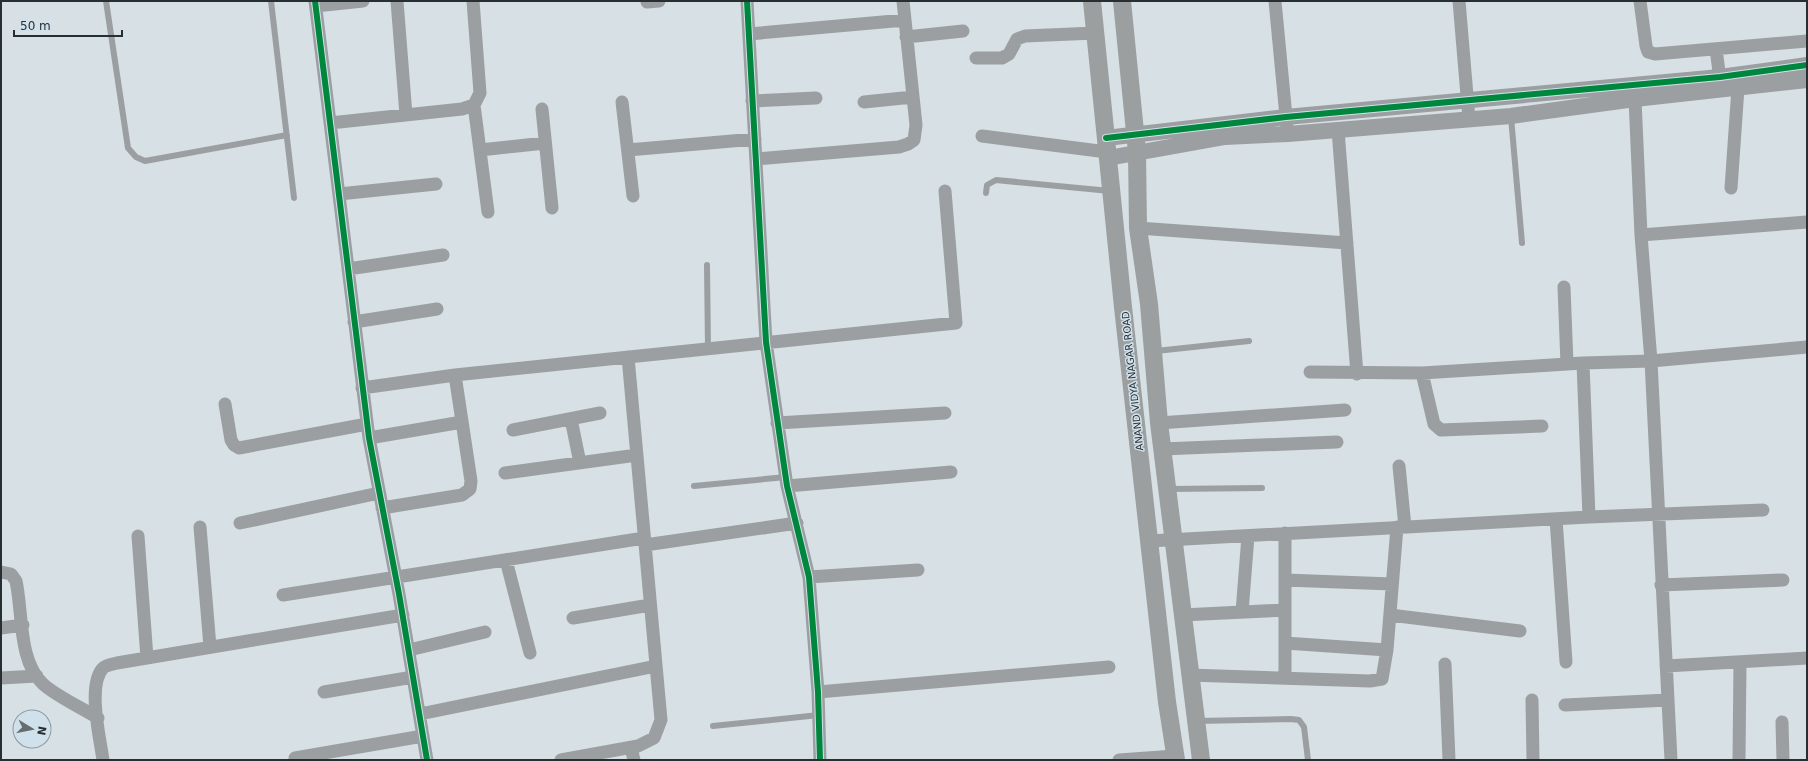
<svg xmlns="http://www.w3.org/2000/svg" width="1808" height="761" viewBox="0 0 1808 761" font-family="'DejaVu Sans',sans-serif">
  <style>
    .lines { fill: none; stroke-linecap: round; stroke-linejoin: round }
    .service { stroke: #9c9fa1; stroke-width: 6 }
    .minor { stroke: #9c9fa1; stroke-width: 13 }
    .tertiary { stroke: #9c9fa1; stroke-width: 16 }
    .secondary { stroke: #9b9fa0; stroke-width: 18 }
    .cycleway-casing { stroke: #d1e1eb; stroke-width: 8 }
    .cycleway { stroke: #00873e; stroke-width: 6 }
    .labels { text-anchor: middle; stroke-width: 3; stroke-linejoin: round; paint-order: stroke }
    .street-label { font-size: 10px; fill: #282f33; stroke: #d1e1eb }
  </style>
  <rect width="100%" height="100%" fill="#d7e0e5"/>
  <g class="lines">
    <path class="service" d="M106,1L128,148L136,157L145,161L287,135
      M271,1L294,198
      M1511,117L1522,243
      M986,193L987,185L996,180L1110,191
      M707,265L708,349
      M1156,351L1249,341
      M694,486L786,477
      M1169,489L1262,488
      M1197,721L1291,719L1299,720L1304,727L1308,760
      M713,726L819,715"/>
    <path class="minor" d="M315,1L369,438L399,594L427,760
      M397,1L406,115
      M747,1L766,342L787,486L809,577L818,692L820,760
      M1275,1L1287,127
      M1459,1L1469,119
      M1640,1L1646,46L1648,52L1655,54L1807,41
      M647,2L659,1
      M316,6L363,1
      M749,34L905,20
      M906,37L963,31
      M1716,49L1721,87
      M976,58H1002L1009,54L1017,39L1025,36L1095,33
      M1635,99L1641,235L1651,361L1671,760
      M752,101L816,98
      M622,102L633,196
      M864,102L913,97
      M474,105L488,212
      M542,109L552,208
      M330,123L462,109L474,105L480,93L473,1
      M1338,130L1357,374
      M982,136L1107,152
      M480,150L545,143
      M628,150L755,139
      M756,159L899,147L908,144L914,140L916,125L903,1
      M1731,188L1738,88
      M339,194L436,184
      M1138,228L1347,243
      M1641,235L1807,222
      M348,269L443,255
      M1564,287L1567,364
      M354,322L437,309
      M1583,363L1589,517
      M1310,372L1422,373L1583,363L1651,361L1807,347
      M1422,373L1434,424L1441,430L1542,426
      M362,388L455,375L956,323L945,191
      M225,404L231,440L234,445L239,448L367,424
      M571,419L580,463
      M777,423L945,413
      M1159,423L1345,410
      M513,430L600,413
      M369,438L462,422
      M1162,449L1337,442
      M1399,466L1405,527
      M505,473L637,455
      M787,486L951,472
      M382,508L462,495L470,489L471,481L455,375
      M1556,519L1566,662
      M240,523L379,493
      M200,527L210,647
      M138,536L147,658
      M1149,541L1589,517L1763,510
      M645,545L797,523
      M506,560L530,653
      M1,572L11,574L16,581C23,613 18,661 43,684C56,696 82,708 98,718
      M809,577L918,570
      M1285,580L1392,584
      M1661,585L1783,580
      M283,595L644,538
      M1242,612L1248,536
      M1182,615L1285,610
      M1390,615L1520,631
      M573,618L650,605
      M1,628L23,625
      M1285,643L1387,650
      M409,650L485,632
      M1445,664L1449,760
      M1666,666L1807,658
      M1189,675L1370,681L1382,679L1387,650L1397,527
      M1,678L37,676
      M1285,678V533
      M324,692L413,677
      M818,692L1109,667
      M1532,700L1533,760
      M1565,705L1668,700
      M420,714L656,666
      M1782,722L1783,760
      M631,748L634,760
      M295,758L423,736
      M103,760C100,738 87,685 103,668C106,665 113,664 117,663L403,615
      M561,760L638,746L654,738L661,720L628,357
      M1119,760L1175,756
      M1739,760L1740,662"/>
    <path class="tertiary" d="M1106,138L1286,117L1720,77L1807,65
      M1108,158L1225,137L1288,134L1511,116L1635,99L1807,80"/>
    <path class="secondary" d="M1092,1L1123,307L1167,702L1176,760
      M1122,1L1137,152L1138,228L1149,304L1159,423L1201,760"/>
    <g class="cycleway-casing">
      <path id="cycleway" d="M315,1L369,438L399,594L427,760
        M747,1L766,342L787,486L809,577L818,692L820,760
        M1106,138L1286,117L1720,77L1807,65"/>
    </g>
    <use href="#cycleway" class="cycleway"/>
  </g>
  <g class="labels">
    <g class="street-label">
      <text transform="translate(1132 381) rotate(-96)" y="4">ANAND VIDYA NAGAR ROAD</text>
    </g>
  </g>
  <rect width="1808" height="761" fill="none" stroke="#282f33" stroke-width="4"/>
  <g transform="translate(32 729) rotate(100)"><circle r="19" fill="#d1e1eb" stroke="#8d9aa1"/>
  <path d="M0-3L7 15L0 10L-7 15Z" fill="#656d71"/>
  <text y="-6" font-size="11" font-weight="bold" text-anchor="middle" fill="#282f33">N</text>
  </g>
  <path d="M14 30v6h108v-6" fill="none" stroke="#282f33" stroke-width="2"/>
  <text x="20" y="30" font-size="12" fill="#282f33" stroke="#d1e1eb" stroke-width="3" paint-order="stroke">50 m</text>
</svg>
